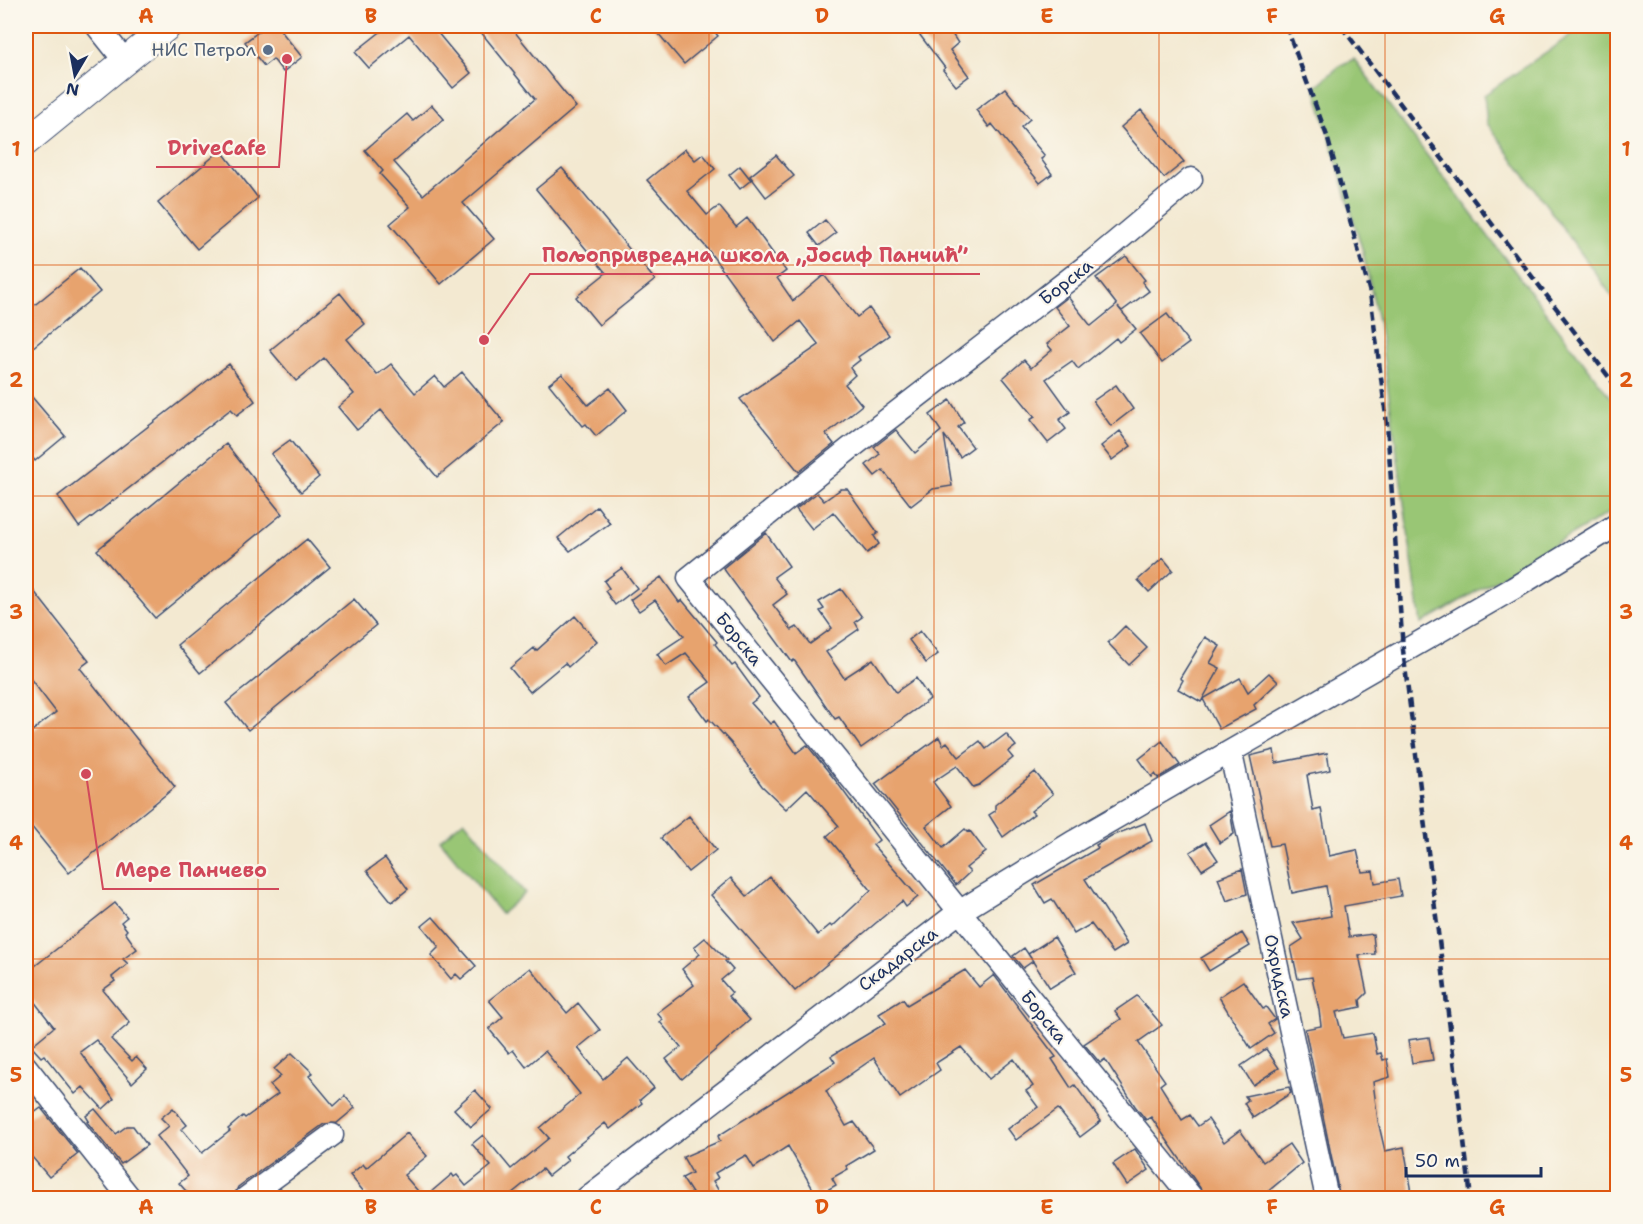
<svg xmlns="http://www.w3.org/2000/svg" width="1643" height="1224" viewBox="0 0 1643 1224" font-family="'Shantell Sans',sans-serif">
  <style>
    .green { fill: #99c674; stroke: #5a7a69; stroke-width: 1.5 }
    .building { fill: #e7a36e }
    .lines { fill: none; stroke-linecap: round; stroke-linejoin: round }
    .minor-casing { stroke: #3b4b6f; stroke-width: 25 }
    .major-casing { stroke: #3b4b6f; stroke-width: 29 }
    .minor { stroke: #fff; stroke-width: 22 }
    .major { stroke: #fff; stroke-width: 27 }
    .rail { stroke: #1b2f5e; stroke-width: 4.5; stroke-dasharray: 9 4.5; stroke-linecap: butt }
    .grid { fill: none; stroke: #de5710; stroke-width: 1.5; stroke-opacity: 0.55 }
    .service-dot { fill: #5c6f8a; stroke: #fbf7ec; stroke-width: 2 }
    .labels { text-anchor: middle; stroke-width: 4.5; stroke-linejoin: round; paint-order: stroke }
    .service-label { font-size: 18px; fill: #4e5e75; stroke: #fbf7ec; text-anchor: end }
    .street-label { font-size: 18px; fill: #1b2f5e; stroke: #fbf7ec }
    .leader { fill: none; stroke: #d1495b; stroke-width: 2 }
    .callout-dot { fill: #d1495b; stroke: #fbf7ec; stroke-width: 2 }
    .callout-label { font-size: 20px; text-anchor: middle; font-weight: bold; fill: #d1495b; stroke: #fbf7ec; stroke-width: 4.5; stroke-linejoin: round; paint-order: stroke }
    .neatline { fill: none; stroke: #de5710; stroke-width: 2 }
    .grid-label { font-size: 20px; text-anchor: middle; font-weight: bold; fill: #de5710 }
  </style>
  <rect width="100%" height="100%" fill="#fbf7ec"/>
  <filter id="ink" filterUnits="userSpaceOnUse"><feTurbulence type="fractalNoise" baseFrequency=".0167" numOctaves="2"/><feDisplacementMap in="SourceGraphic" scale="12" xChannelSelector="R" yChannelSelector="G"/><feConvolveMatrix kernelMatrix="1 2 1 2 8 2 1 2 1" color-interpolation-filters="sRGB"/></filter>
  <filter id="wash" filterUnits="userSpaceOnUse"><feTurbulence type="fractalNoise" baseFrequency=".008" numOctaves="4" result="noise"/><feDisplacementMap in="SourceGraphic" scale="24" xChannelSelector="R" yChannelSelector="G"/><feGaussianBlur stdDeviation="1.35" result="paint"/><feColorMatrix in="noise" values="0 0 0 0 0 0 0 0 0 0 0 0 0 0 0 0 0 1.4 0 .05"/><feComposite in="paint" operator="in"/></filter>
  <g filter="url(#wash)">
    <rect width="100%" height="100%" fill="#f3e9d1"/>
    <path class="green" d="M1584,26H1617V303L1487,123L1484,95Z
      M1354,59L1617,406V508L1421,624L1379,325L1363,252L1315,87L1341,65Z
      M464,820L525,893L501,914L440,840Z"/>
    <g id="blocks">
      <path class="building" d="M266,26H277L302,57L283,72L273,59L264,66L245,42Z
        M388,26H432L471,73L453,88L409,35L369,68L355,52Z
        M476,26H510L576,107L463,203L494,239L441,284L390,224L410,207L380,174L383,171L365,150L407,114L413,121L432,105L444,119L394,162L423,195L535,99Z
        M652,26H710L718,36L684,64Z
        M913,26H947L958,43L950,50L969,76L956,86L943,70L945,68Z
        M1005,88L1030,119L1021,127L1045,156L1041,159L1052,174L1040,183L992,124L989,127L976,110Z
        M1141,110L1184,162L1164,178L1121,127Z
        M685,149L695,160L703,154L715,169L687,191L707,215L719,206L736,227L747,218L786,271L777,278L793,301L824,275L857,317L869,308L889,335L858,357L860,360L850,368L855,375L845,384L862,405L826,434L834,444L799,472L740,399L819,345L800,321L775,342L706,247L647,180Z
        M221,150L258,198L197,249L158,203Z
        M776,155L794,176L766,197L750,176Z
        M740,166L751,180L740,189L729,175Z
        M562,168L655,280L599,325L576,297L606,273L536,189Z
        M825,220L836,233L819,246L809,233Z
        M1126,256L1145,280L1142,282L1149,291L1122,311L1118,307L1136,329L1119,342L1116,338L1078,369L1072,361L1046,379L1070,412L1059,420L1066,429L1048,443L1030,420L1035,417L1003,378L1024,360L1031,368L1052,350L1047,344L1070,326L1055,307L1068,297L1091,326L1117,305L1096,278Z
        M80,268L100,292L26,353V312Z
        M340,293L365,324L347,339L377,375L391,364L415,393L435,376L444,387L462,372L504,422L437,477L381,410L357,430L338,407L354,394L324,358L296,381L270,350Z
        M1167,314L1189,343L1162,363L1140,334Z
        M229,364L255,401L237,415L231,409L79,527L58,496Z
        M562,374L588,405L610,388L627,410L596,436L586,424L583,426L549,384Z
        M1116,385L1133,409L1111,426L1093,401Z
        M26,390L65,436L35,461L26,449Z
        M950,400L964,422L958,427L973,447L960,457L944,435L952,486L933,489L911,506L883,470L875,476L866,465L880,454L874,447L896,430L915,453L941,431L930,415Z
        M1120,431L1131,446L1112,460L1101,446Z
        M290,440L319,477L301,492L271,454Z
        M226,444L282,514L155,618L97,550Z
        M841,489H847L878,533L874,536L879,544L867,553L833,512L812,529L796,509L817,493L824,501Z
        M597,506L610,523L570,551L558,538Z
        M766,533L789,566L774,577L787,594L773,605L792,630L797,627L810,644L832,628L820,611L824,609L819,602L841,589L862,617L855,622L859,629L826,652L844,678L873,659L896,692L916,678L930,699L861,748L839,717L835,719L794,660L792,662L723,568Z
        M307,539L330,567L200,673L177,645Z
        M1163,558L1173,570L1149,592L1138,580Z
        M622,568L637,588L615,605L605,591L609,588L604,581Z
        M661,577L679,602L682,600L717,642L715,644L732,666L735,664L759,697L751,703L770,724L774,721L796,753L807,745L836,781L879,840L873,845L918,897L906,907L902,901L795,991L711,895L731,878L747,896L770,877L818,935L830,925L832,927L871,890L827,836L839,826L807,789L786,809L762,786L731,743L709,719L707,721L689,697L710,682L686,653L666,666L657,654L684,636L655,600L639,611L630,600Z
        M26,581L89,661L80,668L175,787L69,873L26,820V736L56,712L26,673Z
        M354,599L376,625L248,730L226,703Z
        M575,616L597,641L568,667L565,663L530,692L510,668L534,648L536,651Z
        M1125,626L1147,648L1129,665L1108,643Z
        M920,631L938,654L926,663L909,640Z
        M1205,637L1220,646L1210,663L1220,668L1201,702L1178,689L1183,680L1180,678Z
        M1269,673L1278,682L1254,705L1256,709L1219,729L1203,699L1240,678L1248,692Z
        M1006,734L1016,746L1008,752L1013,758L979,785L973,787L957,766L933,782L951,806L926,826L943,848L965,829L968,832L970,831L986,852L966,868L970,872L956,885L875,784L939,737L943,745L947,742L959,757L980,741L986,749Z
        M1162,741L1180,765L1158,778L1155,774L1152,777L1139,759Z
        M1274,750L1276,763L1327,753L1330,770L1307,775L1313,810L1321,808L1329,856L1357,850L1362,872L1373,871L1375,883L1398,879L1401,896L1344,906L1349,937L1373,934L1375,954L1359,955L1367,993L1360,1000L1361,1007L1336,1012L1343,1038L1373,1033L1377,1054L1381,1053L1383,1060L1387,1059L1390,1077L1373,1082L1378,1121L1385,1151L1404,1147L1413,1198H1340L1305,1029L1321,1026L1319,1010L1312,977L1298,979L1291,947L1303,939L1293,923L1331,916L1326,886L1292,893L1282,844L1270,846L1250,756Z
        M1035,772L1053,794L1031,811L1034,814L1003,837L989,815L995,811V805Z
        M1230,811L1234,834L1220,843L1209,825Z
        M689,816L716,850L688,872L661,838Z
        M1145,823L1152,841L1085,879L1127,944L1113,953L1091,924L1074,934L1052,899L1045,903L1034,885L1098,848L1096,845L1111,836Z
        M1206,842L1218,860L1202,870L1190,852Z
        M385,858L408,889L392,902L367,871Z
        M1242,869L1247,894L1227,901L1218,878Z
        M115,903L127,917L121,922L127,930L125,932L137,949L123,959L128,964L112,977L115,981L103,990L130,1023L111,1039L132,1061L136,1057L147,1069L132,1083L96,1040L80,1052L114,1099L103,1109L83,1087L75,1094L44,1055L41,1057L31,1046L54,1027L26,991V973Z
        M433,917L476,966L461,979L456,974L451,979L431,955L439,947L422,926Z
        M1242,933L1250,946L1209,971L1201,958Z
        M1054,937L1076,972L1050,988L1028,954Z
        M705,938L727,960L725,961L733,970L721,980L732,993L728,996L750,1020L682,1079L666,1059L681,1047L660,1022L663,1020L657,1013L694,985L682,969L700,954L694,947Z
        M1024,948L1033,961L1023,968L1013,956Z
        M530,968L567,1013L578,1003L600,1030L578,1048L603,1079L628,1058L654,1088L640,1100L642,1103L610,1129L605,1123L565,1156L568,1160L548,1176L542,1169L506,1198H424L452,1174L454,1177L457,1175L466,1186L491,1166L472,1144L483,1135L511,1169L549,1138L540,1128L580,1094L545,1051L526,1067L513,1050L509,1053L489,1029L503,1017L489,1000Z
        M965,970L979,987L994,975L1056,1057L1052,1059L1071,1088L1075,1085L1101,1121L1080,1137L1058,1109L1016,1140L1008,1129L1038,1107L1026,1091L1033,1086L1014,1059L989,1079L961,1047L936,1063L940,1070L900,1098L874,1058L826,1091L846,1126L854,1122L874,1149L846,1166L848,1169L832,1178L836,1185L817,1196L788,1146L754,1168L746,1155L715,1173L718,1178L713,1181L720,1193L711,1198H695L682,1178L692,1173L683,1157L720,1141L718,1136L835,1062L831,1056L886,1023L879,1014L903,999L907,1005Z
        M1243,981L1263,1009L1266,1007L1275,1019L1268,1024L1274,1033L1251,1049L1219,997Z
        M1137,996L1162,1025L1138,1042L1165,1081L1160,1085L1182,1120L1190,1115L1198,1126L1208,1119L1224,1142L1240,1130L1263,1162L1289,1144L1302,1163L1260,1198H1207L1151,1117L1146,1120L1135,1106L1105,1059L1100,1063L1084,1044L1121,1019L1115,1011Z
        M1429,1037L1433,1060L1412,1063L1408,1040Z
        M1266,1049L1279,1068L1253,1085L1241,1066Z
        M292,1053L313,1073L309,1076L334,1106L345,1096L355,1108L337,1123L324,1124L238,1187L233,1198H192L179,1183L188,1176L157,1136L169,1126L161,1118L173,1108L187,1125L182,1129L202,1153L230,1131L228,1129L243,1116L245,1118L278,1094L270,1085L281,1076L274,1069Z
        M1289,1087L1291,1093L1253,1118L1244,1103L1248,1100L1245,1096Z
        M475,1090L492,1109L471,1127L454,1109Z
        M41,1108L78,1154L49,1177L26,1150V1119Z
        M95,1109L116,1134L127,1126H133L147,1145L121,1164L87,1122L89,1121L86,1116Z
        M407,1133L427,1156L404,1175L424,1198H369L350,1175L363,1164L366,1168Z
        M1135,1149L1149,1170L1127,1185L1113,1164Z"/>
    </g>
  </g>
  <g filter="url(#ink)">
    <use href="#blocks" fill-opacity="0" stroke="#3b4b6f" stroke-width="1.5"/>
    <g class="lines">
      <g class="minor-casing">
        <path id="minor" d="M97,26L125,61
          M1191,179L1093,261L848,450L689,578L1192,1198
          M1231,754L1327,1198
          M26,1067L130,1198
          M246,1198L332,1135
          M587,1198L959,912L1075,841L1514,588L1618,524"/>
      </g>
      <g class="major-casing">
        <path id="major" d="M26,142L168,26"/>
      </g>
      <use href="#minor" class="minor"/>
      <use href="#major" class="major"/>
      <path class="rail" d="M1286,26L1327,136L1370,293L1387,424L1403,650L1471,1198
        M1341,26L1618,389"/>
    </g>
  </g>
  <path class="grid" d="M258,26V1198M484,26V1198M709,26V1198M934,26V1198M1159,26V1198M1385,26V1198M26,265H1618M26,496H1618M26,728H1618M26,959H1618"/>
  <circle class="service-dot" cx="268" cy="50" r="6"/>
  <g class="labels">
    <g class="service-label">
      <text x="256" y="56">НИС Петрол</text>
    </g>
    <g class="street-label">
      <text transform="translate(1066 282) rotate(-38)" y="6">Борска</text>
      <text transform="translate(739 639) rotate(51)" y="6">Борска</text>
      <text transform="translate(898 959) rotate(-37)" y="6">Скадарска</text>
      <text transform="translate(1279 976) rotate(78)" y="6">Охридска</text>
      <text transform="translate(1044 1017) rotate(51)" y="6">Борска</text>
    </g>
  </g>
  <path class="leader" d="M287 59L279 167H156M484 340L530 274H980M86 774L103 889H279"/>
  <g class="callout-dot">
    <circle cx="287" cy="59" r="6"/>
    <circle cx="484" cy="340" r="6"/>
    <circle cx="86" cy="774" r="6"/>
  </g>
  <g class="callout-label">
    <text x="217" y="155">DriveCafe</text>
    <text x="755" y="262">Пољопривредна школа „Јосиф Панчић”</text>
    <text x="191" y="877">Мере Панчево</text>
  </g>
  <rect width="1643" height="1224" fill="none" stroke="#fbf7ec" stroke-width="66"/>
  <g transform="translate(75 75) rotate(190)" stroke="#fbf7ec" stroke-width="4.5" paint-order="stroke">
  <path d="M0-4.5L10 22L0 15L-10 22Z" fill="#1b2f5e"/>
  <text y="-9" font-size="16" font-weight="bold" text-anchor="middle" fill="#1b2f5e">N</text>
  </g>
  <path d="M1406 1167v9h135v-9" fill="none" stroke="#1b2f5e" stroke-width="3"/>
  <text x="1415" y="1167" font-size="18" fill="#1b2f5e" stroke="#fbf7ec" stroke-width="4.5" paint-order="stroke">50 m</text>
  <rect x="33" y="33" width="1577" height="1158" class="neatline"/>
  <g class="grid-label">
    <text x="146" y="23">A</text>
    <text x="371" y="23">B</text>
    <text x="596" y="23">C</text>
    <text x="822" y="23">D</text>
    <text x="1047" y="23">E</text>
    <text x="1272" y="23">F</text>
    <text x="1497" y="23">G</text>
    <text x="16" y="156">1</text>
    <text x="1626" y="156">1</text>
    <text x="16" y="387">2</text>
    <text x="1626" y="387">2</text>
    <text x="16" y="619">3</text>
    <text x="1626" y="619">3</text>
    <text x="16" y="850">4</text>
    <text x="1626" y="850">4</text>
    <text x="16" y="1082">5</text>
    <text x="1626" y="1082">5</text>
    <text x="146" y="1214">A</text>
    <text x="371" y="1214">B</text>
    <text x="596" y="1214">C</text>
    <text x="822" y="1214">D</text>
    <text x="1047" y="1214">E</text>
    <text x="1272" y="1214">F</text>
    <text x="1497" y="1214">G</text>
  </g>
</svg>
